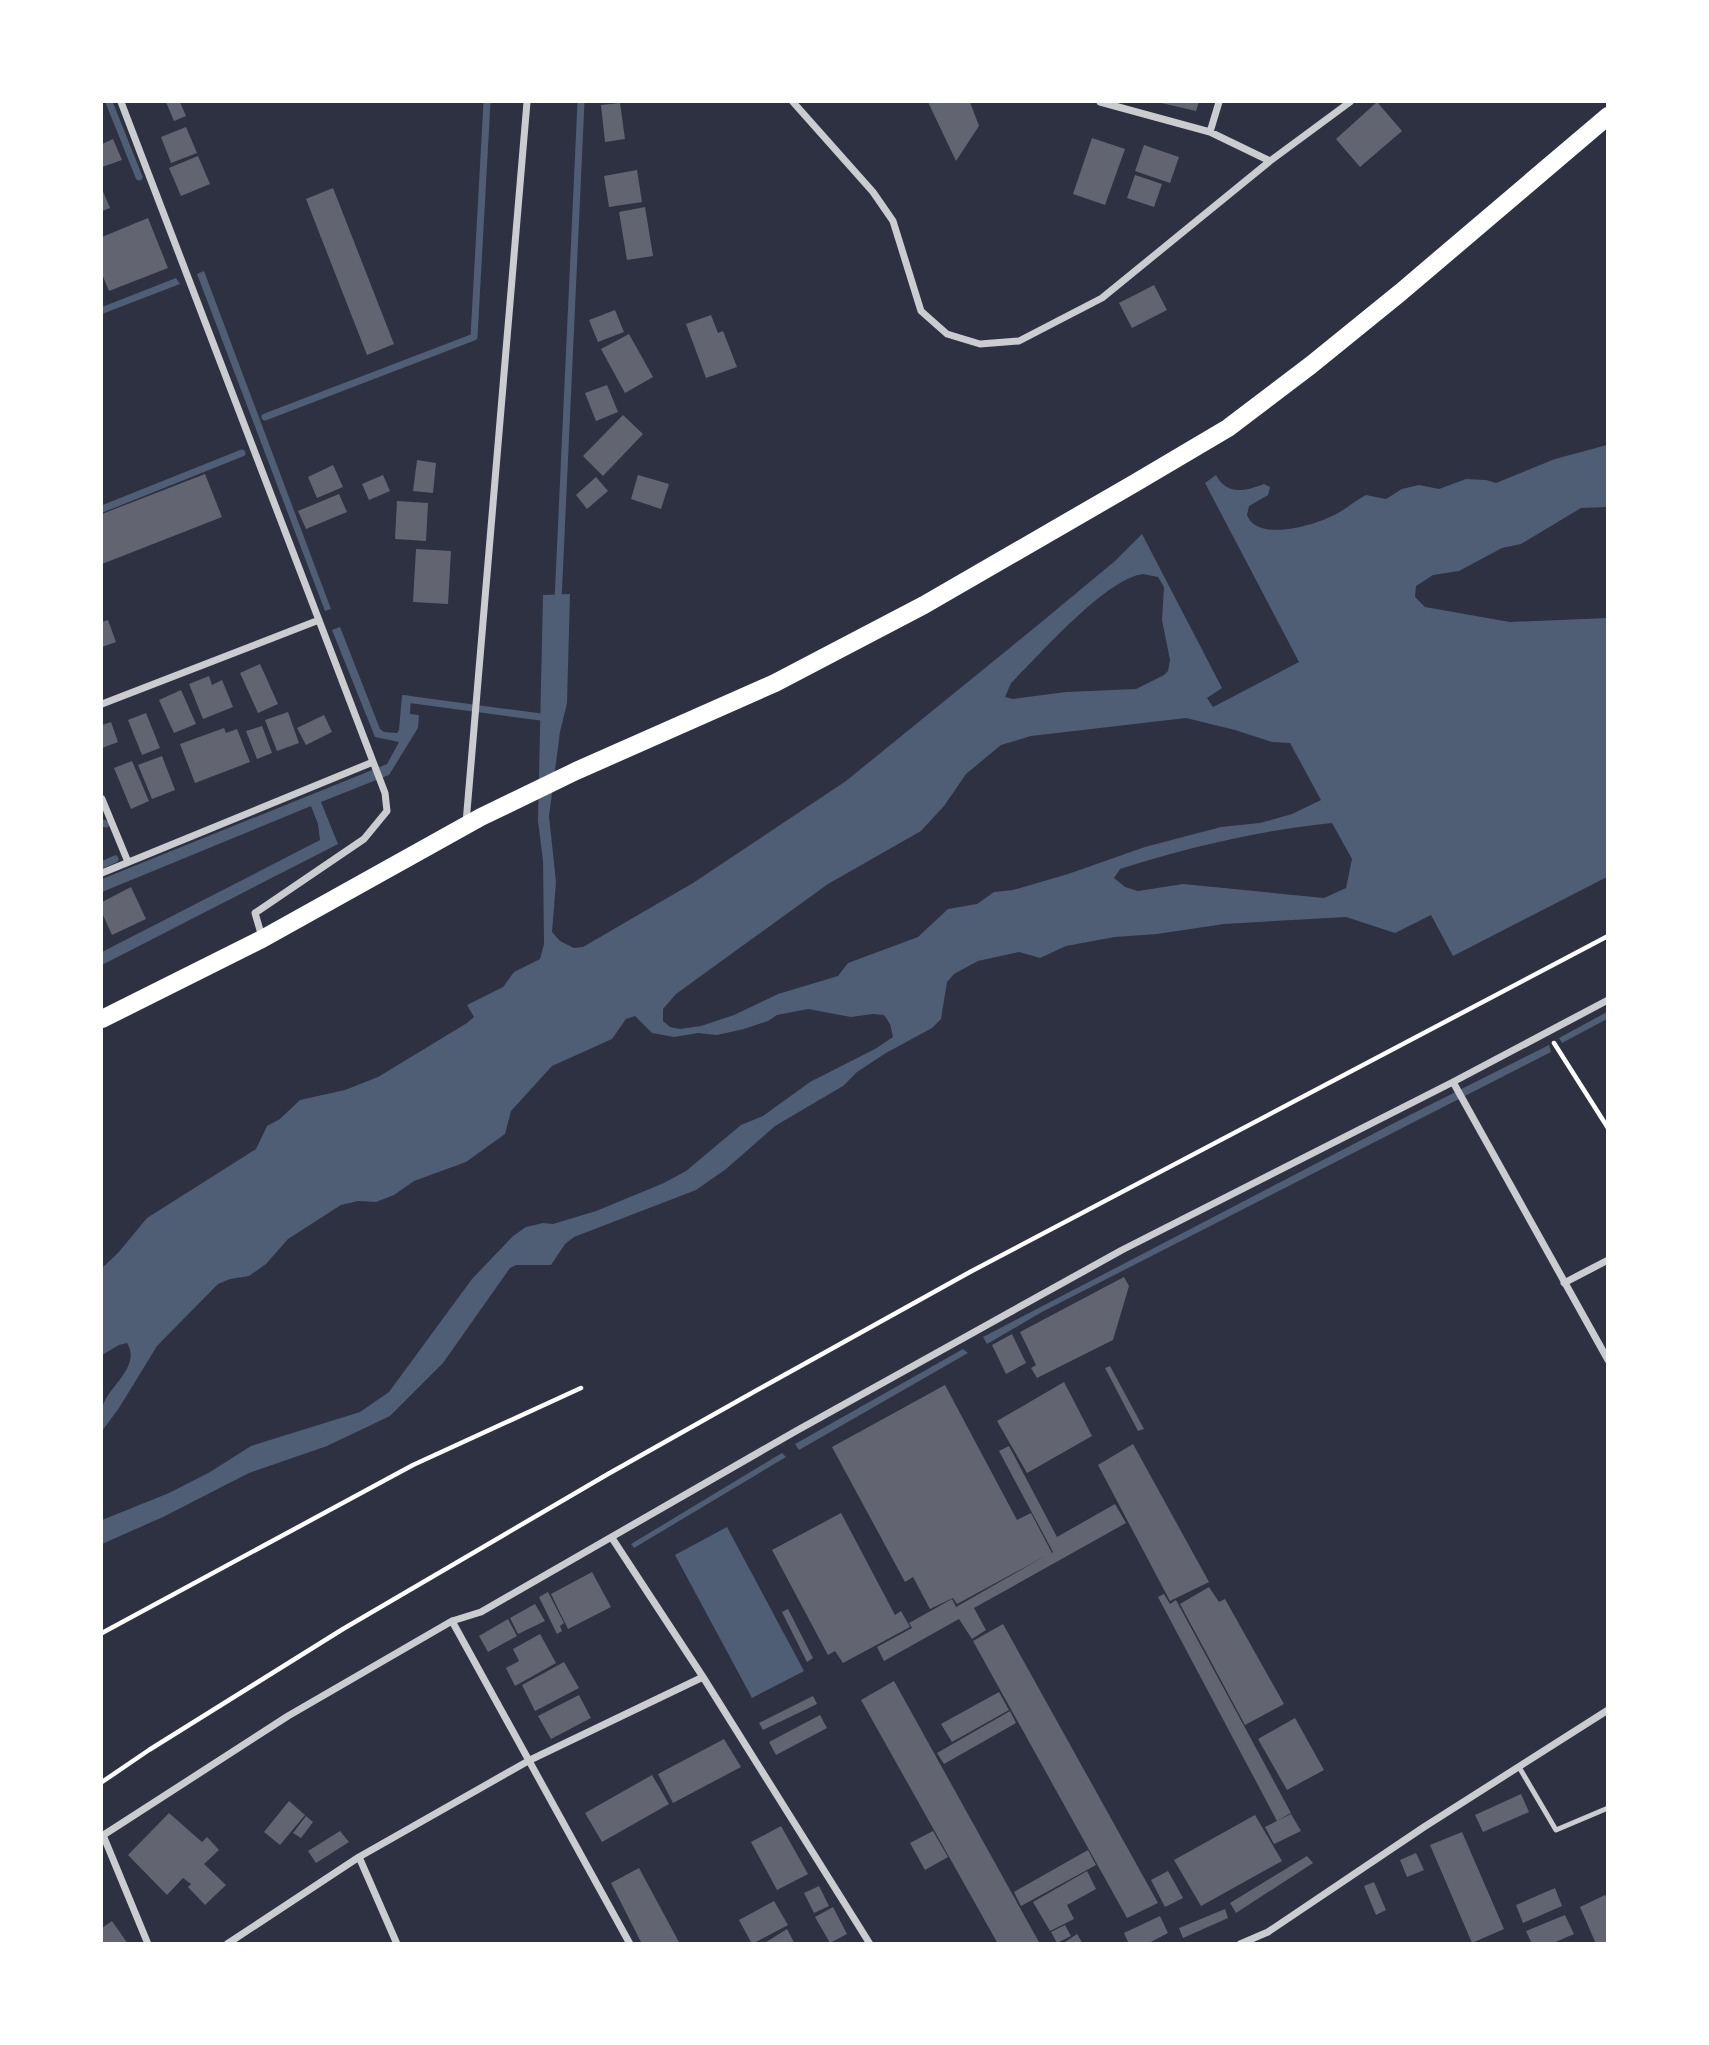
<svg xmlns="http://www.w3.org/2000/svg" width="1709" height="2045" viewBox="0 0 1709 2045" font-family="Overpass,sans-serif">
  <style>
    .water { fill: #4f5d75; fill-rule: evenodd }
    .lines { fill: none; stroke-linecap: round; stroke-linejoin: round }
    .stream { stroke: #4f5d75; stroke-width: 7 }
    .building { fill: #626471 }
    .path { stroke: #fff; stroke-width: 4.5 }
    .service { stroke: #caccd0; stroke-width: 5 }
    .minor { stroke: #caccd0; stroke-width: 7 }
    .primary { stroke: #fff; stroke-width: 18 }
  </style>
  <rect width="100%" height="100%" fill="#2d3142"/>
  <path class="water" d="M204,271L331,609L325,611L197,274Z
    M176,278L180,284L102,314V307Z
    M1607,445V507L1581,508L1521,544L1502,548L1459,571L1433,575L1416,586L1415,597L1425,607L1510,622L1607,618V877L1453,956L1431,915L1395,933L1346,917L1224,924L1157,934L1115,937L1066,946L1040,958L1019,952L978,961L954,974L947,982L941,1019L932,1028L886,1053L857,1072L843,1086L775,1126L726,1169L696,1190L574,1237L565,1244L551,1265H516L510,1268L443,1363L390,1416L327,1446L249,1473L163,1517L102,1544V1520L169,1493L210,1472L251,1446L360,1412L389,1392L472,1279L513,1236L526,1227L543,1223L553,1224L596,1211L664,1183L686,1171L741,1125L763,1116L810,1082L875,1049L893,1037L890,1024L884,1015L873,1014L851,1017L808,1009L777,1015L768,1021L744,1029L717,1035L698,1033L674,1037L652,1033L635,1016L626,1019L612,1039L552,1066L511,1111L505,1134L466,1162L414,1181L394,1195L376,1202L358,1201L341,1205L288,1239L266,1264L249,1276L230,1279L218,1284L157,1346L119,1408L102,1431C102,1424 100,1415 102,1409C106,1387 142,1368 127,1343L119,1345L102,1355V1268L118,1253L147,1218L256,1149L267,1126L280,1119L300,1100L345,1090L378,1077L467,1023L474,1017L467,1005L503,987L514,972L540,959L544,944L543,861L538,821L543,595L570,594L567,703L560,732L549,816L556,882L552,932L560,941L574,948L583,947L693,883L846,781L1033,629L1115,561L1142,534L1222,688L1207,698L1213,707L1299,662L1205,483L1216,475C1227,496 1246,491 1264,484L1270,487L1268,495L1249,506L1247,515C1257,543 1317,525 1338,513C1347,508 1356,500 1366,495L1386,499L1402,489L1419,485L1439,489L1466,479L1486,480L1496,483L1555,459ZM1143,574L1158,577L1164,587L1162,620L1170,660L1168,671L1164,675L1136,689L1066,692L1013,699L1005,697L1011,683C1040,655 1105,579 1143,574ZM1186,718L1235,730L1272,742L1290,743L1321,800L1292,814L1260,823L1221,827L1145,847L1068,874L1013,890L994,892L977,904L948,909L918,937L848,963L838,976L778,994L734,1015L701,1026L680,1029L670,1027L663,1021V1009L676,994L828,884L921,831L944,806L966,774L1001,745L1031,736ZM1332,823L1352,859L1346,888L1324,898L1183,884L1138,891L1125,887L1114,878L1120,869C1188,847 1261,830 1332,823Z
    M340,627L380,729L384,732L397,733L399,730L402,695L411,696L410,714L419,715L418,728L389,775L321,802L338,844L102,965V952L320,840L318,824L311,806L102,892V879L387,764L399,742L375,737L332,630Z
    M1607,1012V1019L1562,1043L1559,1038Z
    M1549,1045L1551,1052L1042,1312L987,1344L983,1337L1398,1121Z
    M963,1349L968,1353L799,1450L795,1444Z
    M782,1453L786,1457L634,1548L631,1544Z
    M727,1527L804,1671L752,1698L675,1555Z"/>
  <g class="lines">
    <path class="stream" d="M109,102L139,177
      M265,417L474,337L487,102
      M102,509L242,453
      M558,601L581,102
      M406,701V699L548,718
      M102,823L106,824
      M102,865L115,859"/>
  </g>
  <path class="building" d="M166,102H180L186,116L174,121Z
    M928,102H970L979,126L956,161Z
    M1157,102H1199L1196,111Z
    M1377,102L1402,131L1360,167L1336,139Z
    M620,103L625,139L605,142L601,105Z
    M186,127L197,153L171,163L161,137Z
    M1092,138L1125,149L1105,205L1073,194Z
    M113,139L122,160L102,167V144Z
    M1144,145L1179,157L1170,183L1135,171Z
    M198,156L210,184L181,196L169,168Z
    M637,170L642,202L609,207L604,176Z
    M1135,175L1162,184L1154,207L1127,198Z
    M333,188L394,344L367,355L306,199Z
    M102,189L110,208L102,211Z
    M645,207L653,256L627,260L619,212Z
    M148,218L168,268L109,291L102,274V237Z
    M1154,285L1167,310L1132,328L1119,303Z
    M615,310L624,332L598,342L589,320Z
    M711,315L718,333L723,331L737,367L706,378L686,324Z
    M629,334L653,377L625,393L601,349Z
    M607,385L618,412L596,421L585,393Z
    M623,415L643,434L603,476L583,456Z
    M417,460L436,463L433,493L413,491Z
    M333,465L343,487L317,498L308,477Z
    M205,474L222,517L102,564V514Z
    M383,475L390,491L369,500L362,484Z
    M638,475L669,484L661,509L631,499Z
    M596,477L608,491L587,509L576,495Z
    M339,494L347,512L306,529L298,511Z
    M397,501L428,503L426,541L395,539Z
    M416,549L451,551L448,604L413,602Z
    M108,620L116,642L102,647V622Z
    M260,664L278,704L258,713L240,673Z
    M209,676L212,685L222,680L233,707L203,719L189,684Z
    M181,690L196,724L174,733L159,700Z
    M288,712L299,743L277,751L265,720Z
    M146,713L160,748L142,755L128,720Z
    M324,715L332,732L306,745L297,728Z
    M111,722L118,742L102,748V725Z
    M262,726L272,753L257,759L246,731Z
    M224,728L226,733L237,729L250,762L195,783L180,744Z
    M162,756L175,790L152,799L138,765Z
    M132,761L149,801L131,809L114,768Z
    M131,887L146,919L112,935L102,913V902Z
    M1124,1277L1129,1286L1113,1340L1037,1378L1031,1368L1036,1365L1020,1332Z
    M1012,1334L1026,1363L1006,1374L992,1345Z
    M1110,1366L1144,1429L1138,1431L1105,1368Z
    M1064,1382L1092,1436L1027,1473L997,1421Z
    M945,1385L1017,1520L1031,1513L1052,1553L1053,1552L999,1451L1009,1446L1057,1537L1115,1504L1126,1523L974,1608L986,1630L972,1639L959,1619L884,1661L877,1647L912,1628L909,1623L952,1599L956,1607L1047,1555L957,1604L953,1598L930,1609L913,1577L905,1582L832,1447Z
    M1133,1444L1209,1582L1170,1601L1098,1465Z
    M841,1513L895,1615L901,1611L910,1627L843,1663L835,1651L828,1655L772,1550Z
    M592,1572L611,1607L568,1629L551,1594Z
    M1209,1587L1219,1602L1225,1599L1284,1704L1245,1725L1180,1604Z
    M548,1592L564,1623L560,1626L562,1631L557,1634L539,1597Z
    M1164,1594L1170,1604L1176,1600L1291,1813L1277,1821L1158,1597Z
    M535,1604L545,1621L518,1634L510,1618Z
    M788,1609L813,1658L807,1662L782,1612Z
    M508,1619L517,1636L488,1652L479,1636Z
    M1003,1624L1158,1903L1127,1918L973,1641Z
    M540,1634L556,1663L515,1686L506,1668L519,1661L513,1649Z
    M564,1662L579,1688L535,1711L522,1685Z
    M894,1681L1040,1944H998L861,1700Z
    M999,1692L1009,1710L952,1742L941,1724Z
    M579,1695L591,1718L551,1739L538,1716Z
    M813,1696L817,1704L763,1730L759,1723Z
    M1010,1711L1016,1723L944,1764L937,1753Z
    M820,1715L827,1728L776,1755L769,1742Z
    M1295,1718L1324,1770L1287,1790L1258,1739Z
    M724,1739L741,1767L673,1803L658,1774Z
    M652,1775L669,1804L602,1842L585,1813Z
    M1521,1794L1529,1812L1483,1832L1475,1815Z
    M289,1801L305,1815L280,1845L264,1832Z
    M169,1813L202,1842L207,1837L219,1850L204,1864L226,1885L205,1905L188,1887L191,1884L183,1878L167,1895L128,1855Z
    M1291,1814L1301,1831L1274,1844L1265,1827Z
    M1255,1815L1282,1861L1201,1906L1174,1860Z
    M306,1816L313,1822L301,1838L293,1833Z
    M781,1826L808,1874L777,1890L751,1842Z
    M340,1831L349,1842L316,1863L308,1851Z
    M933,1831L948,1857L925,1870L910,1843Z
    M1462,1832L1504,1929L1472,1943L1430,1845Z
    M1088,1850L1096,1865L1021,1906L1014,1892Z
    M1416,1853L1424,1870L1407,1877L1400,1860Z
    M1307,1856L1313,1863L1236,1913L1230,1903Z
    M639,1868L680,1944H642L611,1883Z
    M1087,1871L1096,1889L1067,1905L1074,1919L1050,1931L1033,1902Z
    M1168,1871L1183,1898L1165,1907L1151,1880Z
    M1374,1882L1386,1910L1376,1915L1364,1886Z
    M819,1886L829,1906L814,1913L804,1893Z
    M1555,1888L1562,1906L1523,1923L1516,1905Z
    M1605,1895L1608,1900V1944H1596L1580,1907Z
    M774,1901L788,1925L752,1944L739,1920Z
    M833,1907L847,1934L830,1943L815,1917Z
    M1225,1909L1228,1918L1183,1938L1179,1928Z
    M1565,1915L1574,1934L1551,1944H1532L1526,1931Z
    M1160,1916L1168,1933L1147,1944H1129L1124,1933Z
    M112,1921L128,1944H102V1928Z
    M1065,1925L1071,1936L1057,1943L1051,1932Z
    M787,1929L795,1944H763Z
    M1077,1934L1083,1944H1066L1065,1942Z"/>
  <g class="lines">
    <path class="path" d="M1554,1043L1608,1128
      M102,1633L413,1465L581,1388
      M102,1782L149,1750L343,1629L608,1474L759,1389L970,1272L1608,936"/>
    <path class="service" d="M1519,1767L1556,1830L1608,1808"/>
    <path class="minor" d="M121,102L385,793L387,811L364,839L255,913L262,937
      M793,102L873,192L893,221L921,311L947,334L980,344L1019,341L1102,298L1270,161L1350,102
      M1100,102L1210,132L1270,161
      M1210,132L1219,102
      M102,704L319,620
      M102,799L128,862
      M466,823L527,102
      M102,873L373,762
      M1453,1082L1608,1360
      M1564,1283L1608,1260
      M612,1538L703,1677L870,1944
      M452,1621L630,1944
      M103,1835L148,1944
      M102,1836L288,1716L452,1621L481,1612L796,1431L1122,1250L1453,1082L1608,1000
      M359,1857L397,1944
      M227,1944L359,1857L530,1760L703,1677
      M1240,1944L1268,1932L1424,1827L1608,1710"/>
    <path class="primary" d="M102,1019L262,939L481,817L576,771L775,683L924,605L1135,483L1228,428L1311,365L1401,292L1608,116"/>
  </g>
  <rect width="1709" height="2045" fill="none" stroke="#ffffff" stroke-width="206"/>
</svg>
